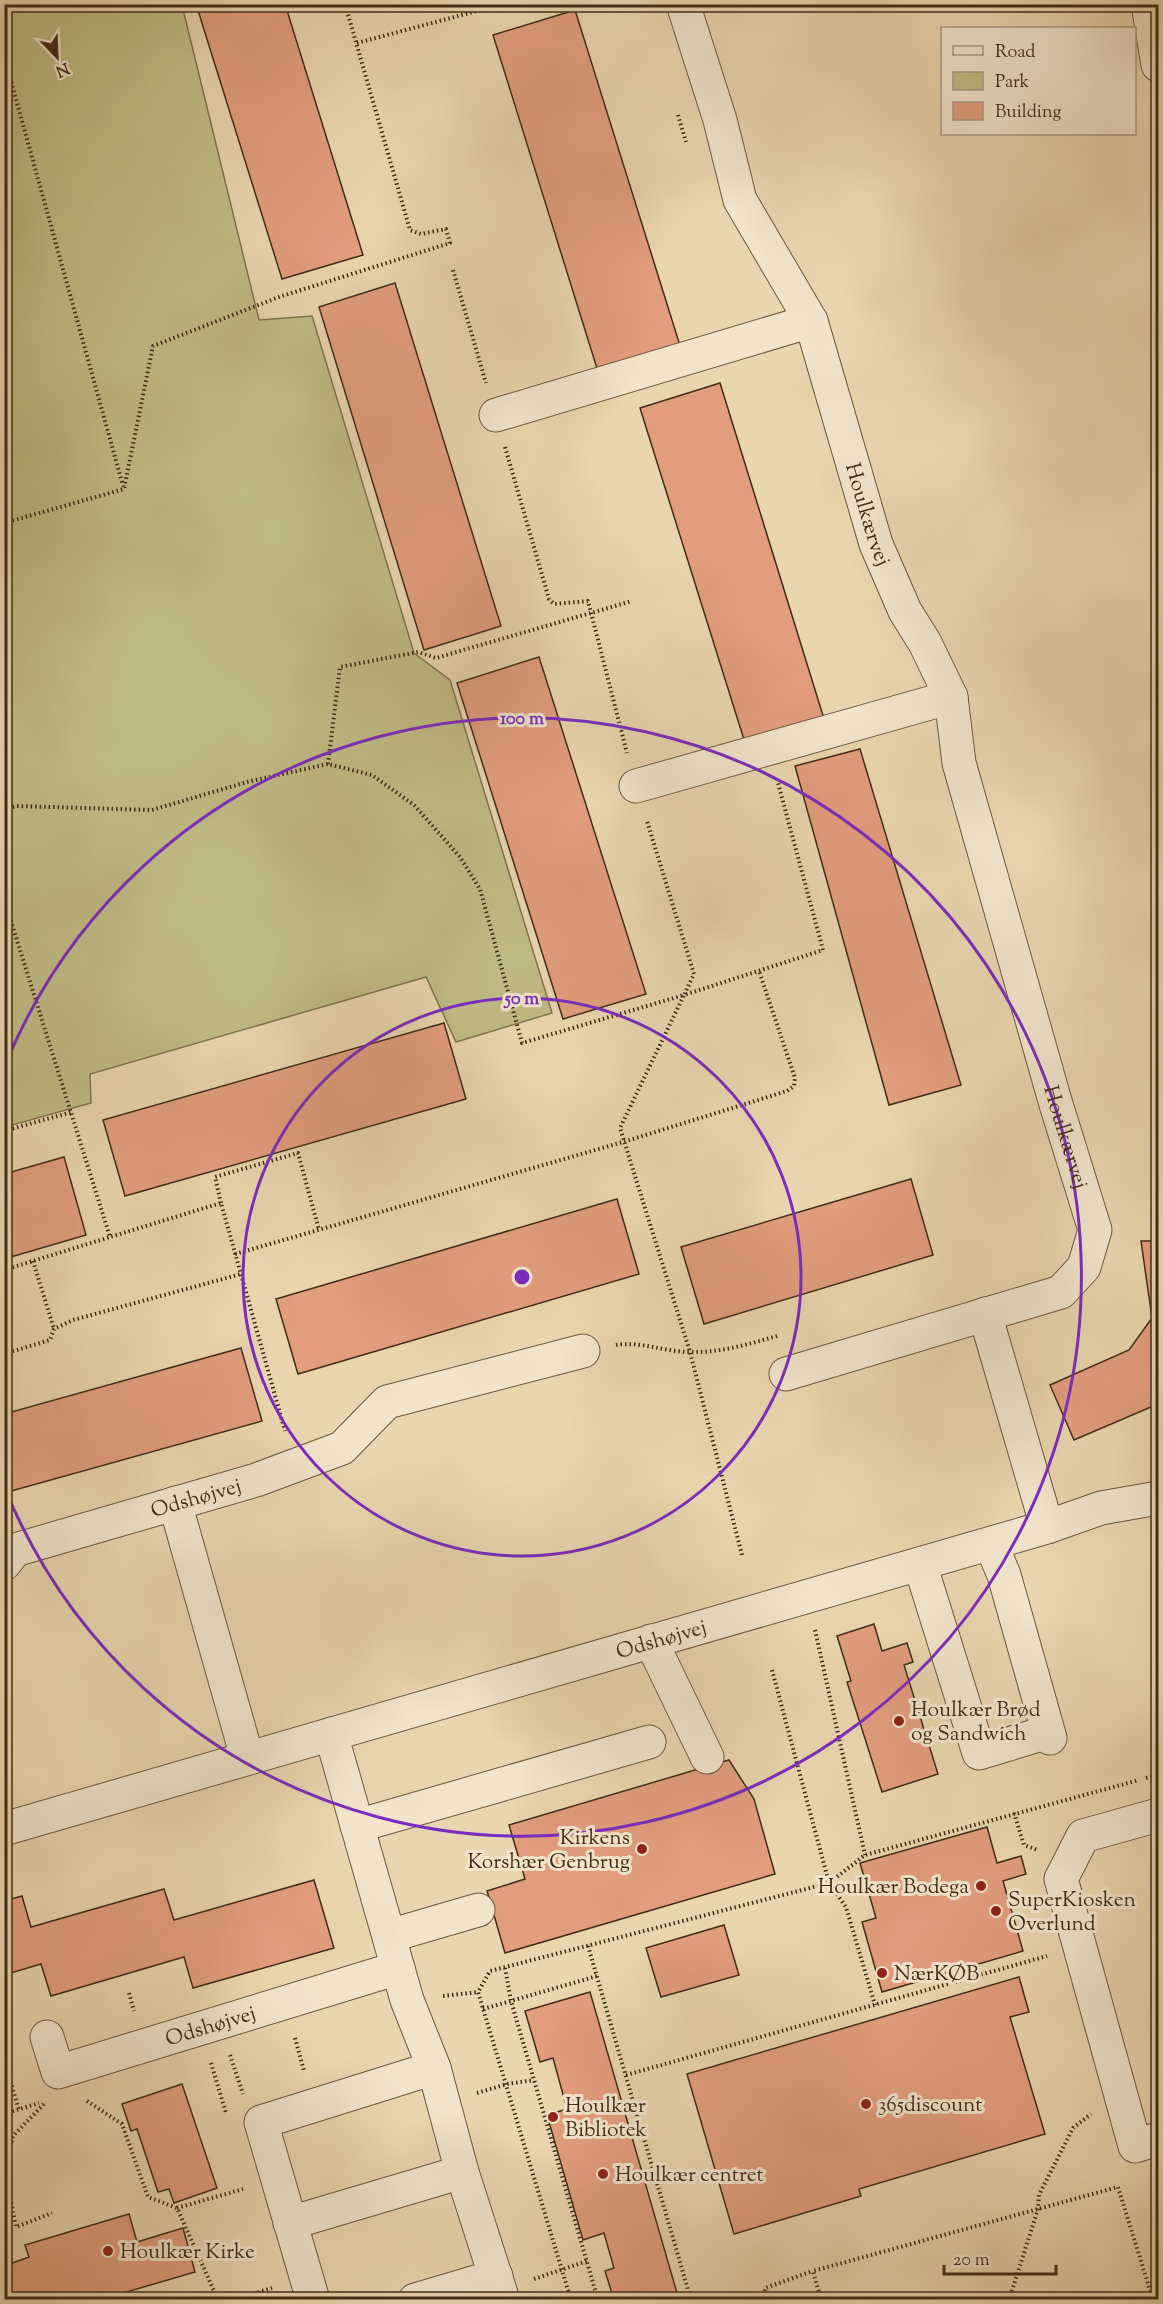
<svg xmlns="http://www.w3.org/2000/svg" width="1163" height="2304" viewBox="0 0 1163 2304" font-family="'Sorts Mill Goudy',serif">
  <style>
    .green { fill: #bfbb85; stroke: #80744f; stroke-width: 1.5 }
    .building { fill: #e19d7e; stroke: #412c19; stroke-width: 1.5 }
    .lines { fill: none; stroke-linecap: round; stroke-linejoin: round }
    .minor-casing { stroke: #6b563e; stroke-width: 35 }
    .path { stroke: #412c19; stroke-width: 4; stroke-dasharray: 1.5 3; stroke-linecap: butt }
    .minor { stroke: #f1e4cb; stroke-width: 33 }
    .ring { fill: none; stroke: #7b2cbf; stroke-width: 3 }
    .poi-dot { fill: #8f2418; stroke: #f1e4cb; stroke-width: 2 }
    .labels { text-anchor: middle; stroke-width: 6; stroke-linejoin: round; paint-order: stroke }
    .street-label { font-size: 21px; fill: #412c19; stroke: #f1e4cb }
    .poi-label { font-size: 21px; fill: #412c19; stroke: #f1e4cb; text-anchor: start }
    .centre { fill: #7b2cbf; stroke: #f1e4cb; stroke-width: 3 }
    .ring-label { font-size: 18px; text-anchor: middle; font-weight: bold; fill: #7b2cbf; stroke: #f1e4cb; stroke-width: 6; stroke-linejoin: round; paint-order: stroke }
  </style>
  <rect width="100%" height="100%" fill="#e9d5af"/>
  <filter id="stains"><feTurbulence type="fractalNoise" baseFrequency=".00333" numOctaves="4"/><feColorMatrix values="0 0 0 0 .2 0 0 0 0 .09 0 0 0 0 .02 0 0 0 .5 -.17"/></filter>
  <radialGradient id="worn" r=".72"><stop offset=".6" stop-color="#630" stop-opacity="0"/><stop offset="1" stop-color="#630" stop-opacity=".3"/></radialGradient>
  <path class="green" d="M5,4L182,5L259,320L312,316L414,653L450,680L552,1013L456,1042L426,977L90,1074L91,1103L5,1127Z"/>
  <path class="building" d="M196,4H285L363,255L282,279Z
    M575,10L682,352L600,378L493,35Z
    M395,283L501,626L424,650L319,307Z
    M720,383L825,722L746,746L640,408Z
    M539,657L646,994L563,1019L457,683Z
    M860,749L961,1085L889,1105L795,766Z
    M444,1023L466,1099L125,1196L103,1120Z
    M64,1157L86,1235L4,1259V1174Z
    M911,1179L933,1255L704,1324L681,1247Z
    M617,1199L639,1274L298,1374L276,1299Z
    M1141,1241H1158V1404L1074,1440L1050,1385L1129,1350L1152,1318Z
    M241,1348L262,1421L4,1493V1414Z
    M874,1624L882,1651L907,1643L913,1662L904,1665L938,1774L882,1792L847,1682L851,1681L837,1636Z
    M729,1760L754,1799L775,1874L505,1953L487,1891L525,1879L509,1825Z
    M987,1827L997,1863L1021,1856L1026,1874L1003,1881L1023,1951L882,1992L862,1922L876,1918L860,1863Z
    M314,1880L334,1948L193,1988L184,1957L51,1996L41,1964L4,1975V1901L22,1896L31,1927L164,1889L174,1920Z
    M724,1925L739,1975L661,1997L646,1948Z
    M1019,1977L1029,2012L1010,2017L1045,2134L859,2189L861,2196L734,2234L687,2074Z
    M590,1992L679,2300H614L605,2271L614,2268L604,2233L583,2240L547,2115L567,2109L553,2058L540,2062L525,2011Z
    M182,2084L217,2188L174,2203L169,2189L158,2192L137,2129L131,2131L122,2104Z
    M129,2214L137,2242L183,2228L195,2272L99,2300H4V2266L29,2257L25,2245Z"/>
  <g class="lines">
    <g class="minor-casing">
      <g id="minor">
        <path id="s1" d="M683,4L720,120L740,200L811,321L876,544L905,611L925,643L951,697L959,763L1055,1101L1095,1230L1084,1267L1061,1292L786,1374"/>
        <path d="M1148,4L1158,65"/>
        <path d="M496,415L811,321"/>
        <path d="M636,786L951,697"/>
        <path d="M985,1314L1047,1527"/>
        <path d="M175,1503L247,1757"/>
        <path d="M991,1544L1004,1575L1050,1738"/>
        <path id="s2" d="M4,1564L15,1550L256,1480L342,1448L387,1402L583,1351"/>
        <path d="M920,1564L979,1753L1048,1732"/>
        <path d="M651,1641L707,1757"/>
        <path d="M331,1734L407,2000L434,2068L462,2172L503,2300"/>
        <path d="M1158,1815L1083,1836L1061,1879L1135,2146L1158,2139"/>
        <path d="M357,1826L649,1742"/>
        <path id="s3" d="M4,1829L1047,1527L1101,1508L1158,1498"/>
        <path d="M389,1936L478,1910"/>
        <path id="s4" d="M47,2037L58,2072L398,1968"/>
        <path d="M290,2223L462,2172"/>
        <path d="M313,2300L261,2122L434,2068"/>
        <path d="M415,2300L496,2276"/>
      </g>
    </g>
    <path class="path" d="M357,43L503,4
      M4,56L123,486
      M678,115L686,142
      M453,270L486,383
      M505,447L549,599L554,604L588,601L627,753
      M4,523L124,489L153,346L279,297L450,243L446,229L421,234L410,230L345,4
      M328,764L340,667L418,652L436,658L632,601
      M4,809L17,806L152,810L247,782L328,764L372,775L414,805L460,857L480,889L522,1043L684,995L694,974L647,821
      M4,899L110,1237L221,1203L285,1431
      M4,1131L72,1112
      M221,1203L215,1177L298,1153L319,1230
      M235,1254L623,1142L787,1091L794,1086L795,1078L759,971
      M33,1261L54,1329
      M4,1270L110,1237
      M616,1345C641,1341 665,1352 690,1352C720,1353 749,1344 777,1336
      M4,1354L50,1340L54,1329L73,1320L241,1274
      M742,1555L690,1352L620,1128L684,995L823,950L778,783
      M815,1630L865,1855
      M772,1670L829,1883L846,1907L875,2005
      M1146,1778L1158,1775
      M1014,1813L1024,1845L1038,1850
      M588,1946L691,2300
      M505,1968L511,2001L598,2300
      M129,1993L134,2011
      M443,1996L478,1992
      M483,2009L597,1976
      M295,2038L304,2071
      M230,2055L243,2094
      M4,2060L19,2110
      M211,2063L226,2113
      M626,2075L1047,1956
      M477,2093L507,2084L534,2080
      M87,2101L122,2124L148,2197L177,2208L218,2300
      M44,2104L13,2136L5,2170L16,2227L52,2213
      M4,2114L39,2103
      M177,2208L243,2189
      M534,2279L587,2261
      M232,2300L272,2288
      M571,2300L478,1992L490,1971L829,1883L865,1855L1139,1780
      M764,2300L765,2288L813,2271
      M821,2300L813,2271L1118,2187L1153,2300
      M1009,2300L1038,2209L1039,2195L1073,2128L1091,2114"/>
    <use href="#minor" class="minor"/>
  </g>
  <g class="ring">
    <circle cx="522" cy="1277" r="279"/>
    <path d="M6 1063A559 559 0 1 1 6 1491"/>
  </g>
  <g class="poi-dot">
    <circle cx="899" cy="1721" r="6"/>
    <circle cx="642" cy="1849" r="6"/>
    <circle cx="981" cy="1886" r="6"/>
    <circle cx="996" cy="1911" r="6"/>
    <circle cx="882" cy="1973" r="6"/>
    <circle cx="866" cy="2104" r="6"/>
    <circle cx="553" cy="2117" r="6"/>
    <circle cx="603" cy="2174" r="6"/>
    <circle cx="108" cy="2251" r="6"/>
  </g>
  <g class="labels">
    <g class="street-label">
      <text dy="7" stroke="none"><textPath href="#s1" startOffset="546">Houlkærvej</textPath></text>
      <text dy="7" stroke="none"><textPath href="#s1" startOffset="1203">Houlkærvej</textPath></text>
      <text dy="7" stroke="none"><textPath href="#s2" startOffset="206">Odshøjvej</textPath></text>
      <text dy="7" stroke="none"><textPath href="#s3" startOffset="684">Odshøjvej</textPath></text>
      <text dy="7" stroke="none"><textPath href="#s4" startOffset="196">Odshøjvej</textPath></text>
    </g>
    <g class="poi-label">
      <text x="911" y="1716">Houlkær Brød<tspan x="911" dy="24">og Sandwich</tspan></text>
      <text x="630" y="1844" text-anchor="end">Kirkens<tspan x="630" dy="24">Korshær Genbrug</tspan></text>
      <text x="969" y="1893" text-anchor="end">Houlkær Bodega</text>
      <text x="1008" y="1906">SuperKiosken<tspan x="1008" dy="24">Overlund</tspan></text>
      <text x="894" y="1980">NærKØB</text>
      <text x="878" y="2111">365discount</text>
      <text x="565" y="2112">Houlkær<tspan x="565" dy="24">Bibliotek</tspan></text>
      <text x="615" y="2181">Houlkær centret</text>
      <text x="120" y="2258">Houlkær Kirke</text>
    </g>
  </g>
  <circle cx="522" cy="1277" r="9" class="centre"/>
  <g class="ring-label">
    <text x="522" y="724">100 m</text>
    <text x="522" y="1004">50 m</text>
  </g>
  <rect width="1163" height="2304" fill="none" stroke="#e9d5af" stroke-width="24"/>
  <rect x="6" y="6" width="1151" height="2292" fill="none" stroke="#412c19" stroke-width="3"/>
  <rect x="12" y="12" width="1139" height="2280" fill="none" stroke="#412c19" stroke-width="1.5"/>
  <rect x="941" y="27" width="195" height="108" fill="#f1e4cb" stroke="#ab9a84" stroke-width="1.5"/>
  <rect x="953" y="46" width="30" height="9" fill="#f1e4cb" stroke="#ab9a84" stroke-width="1.5"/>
  <text x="995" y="57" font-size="18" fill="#412c19">Road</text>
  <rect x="953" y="72" width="30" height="18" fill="#bfbb85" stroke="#ab9a84" stroke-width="1.5"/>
  <text x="995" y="87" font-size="18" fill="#412c19">Park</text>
  <rect x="953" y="102" width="30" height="18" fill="#e19d7e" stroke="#ab9a84" stroke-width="1.5"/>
  <text x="995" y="117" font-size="18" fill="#412c19">Building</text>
  <g transform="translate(57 57) rotate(157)" stroke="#f1e4cb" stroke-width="4.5" paint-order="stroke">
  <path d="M0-4.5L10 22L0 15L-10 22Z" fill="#412c19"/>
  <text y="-9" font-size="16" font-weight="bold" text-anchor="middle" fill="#412c19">N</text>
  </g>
  <path d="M944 2265v9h112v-9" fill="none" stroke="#412c19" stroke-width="3"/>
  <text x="953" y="2265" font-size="18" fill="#412c19" stroke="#f1e4cb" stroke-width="4.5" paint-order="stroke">20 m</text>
  <rect width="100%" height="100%" filter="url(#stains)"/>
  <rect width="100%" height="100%" fill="url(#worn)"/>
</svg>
